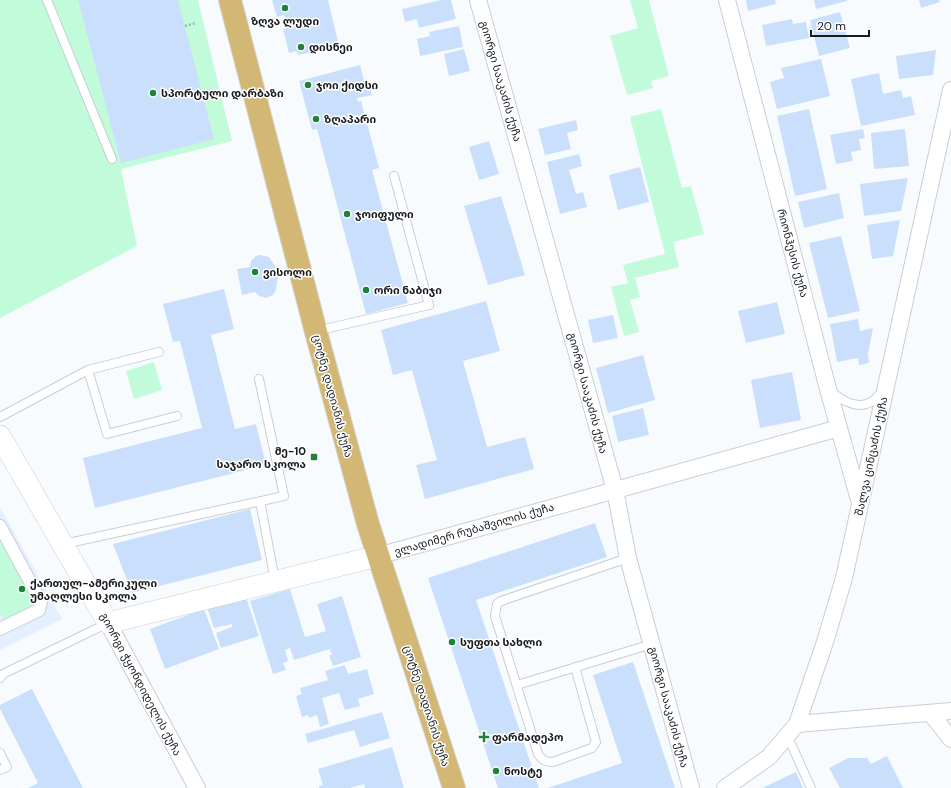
<svg xmlns="http://www.w3.org/2000/svg" width="951" height="788" viewBox="0 0 951 788" font-family="'DM Sans','Noto Sans Georgian',sans-serif">
  <style>
    .built { fill: #e4efff }
    .green { fill: #c1fbda }
    .building { fill: #cadffb }
    .lines { fill: none; stroke-linecap: round; stroke-linejoin: round }
    .service-casing { stroke: #c8ced7; stroke-width: 10 }
    .pedestrian-casing { stroke: #c8ced7; stroke-width: 14 }
    .minor-casing { stroke: #c8ced7; stroke-width: 18 }
    .tertiary-casing { stroke: #c8ced7; stroke-width: 22 }
    .primary-casing { stroke: #d5d6d6; stroke-width: 24 }
    .path { stroke: #abaeb1; stroke-width: 2.5; stroke-dasharray: 2 2; stroke-linecap: butt }
    .service { stroke: #fff; stroke-width: 8 }
    .pedestrian { stroke: #fff; stroke-width: 12 }
    .minor { stroke: #fff; stroke-width: 16 }
    .tertiary { stroke: #fff; stroke-width: 21 }
    .primary { stroke: #d3b775; stroke-width: 22 }
    .poi-dot { fill: #1e8337; stroke: #fff; stroke-width: 1.5 }
    .labels { text-anchor: middle; stroke-width: 3; stroke-linejoin: round; paint-order: stroke }
    .poi-label { font-size: 11px; font-weight: bold; fill: #181a1d; stroke: #fff; text-anchor: start }
    .street-label { font-size: 11px; fill: #181a1d; stroke: #fff }
  </style>
  <rect width="100%" height="100%" fill="#f8fbfe"/>
  <path class="built" d="M0,507L62,619L0,650Z"/>
  <path class="green" d="M0,0H198L232,141L121,169L137,246L0,318Z
    M630,0H649L669,76L651,81L653,88L627,95L610,36L638,28Z
    M661,109L682,188L691,186L704,234L673,242L679,267L635,278L640,297L630,300L639,332L624,336L611,287L628,283L623,265L665,254L630,117Z
    M154,362L162,390L134,399L126,371Z
    M0,539L37,605L5,622L0,613Z"/>
  <path class="building" d="M78,0H178L214,139L121,163Z
    M272,0H328L339,46L298,55L297,51L289,53L283,29L287,28L284,15L277,17Z
    M441,0H451L456,19L419,28L417,19L405,22L402,9Z
    M746,0H775L776,4L748,11Z
    M814,0H847V1L816,9Z
    M919,0H939L940,2L921,8Z
    M840,12L850,48L819,56L810,20Z
    M792,19L793,24L806,22L809,38L766,46L762,25Z
    M459,26L463,47L420,56L417,39L430,36L429,32Z
    M464,49L470,71L449,76L444,54Z
    M936,50L933,75L899,79L896,56Z
    M821,59L830,96L777,109L770,82L784,78L781,68Z
    M360,65L364,80L367,79L372,95L357,98L358,102L361,101L379,168L372,170L408,303L366,314L317,129L312,130L299,81Z
    M879,73L883,94L901,90L903,98L911,96L915,115L861,126L851,79Z
    M809,109L827,189L795,196L777,116Z
    M576,120L578,130L567,133L571,149L545,155L538,129Z
    M863,129L865,138L859,139L861,150L851,152L853,161L836,164L830,135Z
    M905,129L909,166L874,169L871,133Z
    M489,141L499,174L479,180L469,147Z
    M579,154L582,166L569,170L576,194L583,192L587,207L560,214L547,162Z
    M640,167L649,202L618,210L609,175Z
    M908,178L901,211L864,216L860,184Z
    M839,193L844,218L804,228L798,202Z
    M501,196L525,275L488,285L464,206Z
    M900,220L893,256L872,259L867,225Z
    M841,236L860,311L828,318L809,243Z
    M260,255L269,257L275,266L278,275L276,290L273,295L266,298L259,296L255,292L242,295L237,269L250,267L251,261L256,256Z
    M224,289L234,329L211,335L235,429L256,424L266,465L95,508L83,458L202,428L180,341L173,342L163,304Z
    M486,301L500,351L463,361L487,447L525,437L534,469L425,499L416,465L437,460L412,370L393,375L381,330Z
    M777,302L785,334L746,343L738,311Z
    M613,315L618,338L593,343L588,320Z
    M858,319L860,331L873,328L868,354L869,363L859,365L858,358L837,362L830,324Z
    M643,355L655,400L608,413L596,368Z
    M792,372L801,420L760,428L751,380Z
    M643,408L649,435L618,442L612,416Z
    M250,509L262,560L132,593L113,544Z
    M595,523L607,557L476,600L539,788H498L428,578Z
    M290,589L305,637L326,631L317,604L342,596L361,657L333,666L329,655H332L330,649L294,660L290,648L285,650L288,661L283,663L286,670L273,674L250,601Z
    M246,597L259,636L221,648L216,633L232,627V624L214,628L207,607Z
    M204,609L219,649L165,669L150,629Z
    M633,662L675,788H548L622,763L593,675Z
    M345,665L348,674L367,669L374,694L358,699L360,706L345,710L339,693L322,698L329,724L320,727L317,715L309,718L308,715L302,717L296,696L302,694L300,688L328,680L325,671Z
    M32,689L83,788H28L38,783L0,709V705Z
    M382,712L390,738L360,747L354,730L308,743L305,734Z
    M392,747L404,788H365L364,784L350,788H319V786L323,785L318,769Z
    M887,756L903,788H840L829,768L848,758H867L871,764Z
    M796,772L803,788H762Z"/>
  <g class="lines">
    <g class="service-casing">
      <path id="service" d="M47,0L112,159
        M316,331L429,305L394,176
        M88,370L107,434L177,416
        M831,391C841,400 857,410 871,402C875,400 879,395 882,391
        M0,417L88,370L159,352
        M260,501L275,581
        M64,544L284,496L259,379
        M575,667L596,742L592,748L553,762C545,762 542,760 538,754L495,616L497,604L501,601L628,558
        M0,678L3,674L108,623
        M517,685L652,644
        M787,735L811,788
        M0,753L7,767L0,770"/>
    </g>
    <g class="pedestrian-casing">
      <path id="pedestrian" d="M0,526L41,602L39,610L0,629"/>
    </g>
    <g class="minor-casing">
      <path id="minor" d="M478,0L615,490L628,558L691,788
        M727,0L828,389L860,503
        M378,556L839,428
        M108,623L197,788
        M931,714L951,739
        M797,724L951,711
        M725,788L769,757L797,724L825,642L844,578L951,90"/>
    </g>
    <g class="tertiary-casing">
      <path id="tertiary" d="M0,436L108,623L378,556"/>
    </g>
    <g class="primary-casing">
      <path id="primary" d="M230,0L316,332L368,524L454,788"/>
    </g>
    <path class="path" d="M185,26L196,23"/>
    <use href="#service" class="service"/>
    <use href="#pedestrian" class="pedestrian"/>
    <use href="#minor" class="minor"/>
    <use href="#tertiary" class="tertiary"/>
    <use href="#primary" class="primary"/>
  </g>
  <g class="poi-dot">
    <circle cx="285" cy="8" r="4"/>
    <circle cx="301" cy="47" r="4"/>
    <circle cx="308" cy="85" r="4"/>
    <circle cx="153" cy="93" r="4"/>
    <circle cx="316" cy="119" r="4"/>
    <circle cx="347" cy="214" r="4"/>
    <circle cx="255" cy="272" r="4"/>
    <circle cx="366" cy="290" r="4"/>
    <rect x="310" y="453" width="8" height="8" rx="2"/>
    <circle cx="22" cy="589" r="4"/>
    <circle cx="452" cy="642" r="4"/>
    <path d="M482 731h4v4h4v4h-4v4h-4v-4h-4v-4h4z"/>
    <circle cx="496" cy="771" r="4"/>
  </g>
  <g class="labels">
    <g class="poi-label">
      <text x="285" y="25" text-anchor="middle">ზღვა ლუდი</text>
      <text x="309" y="51">დისნეი</text>
      <text x="316" y="89">ჯოი ქიდსი</text>
      <text x="161" y="97">სპორტული დარბაზი</text>
      <text x="324" y="123">ზღაპარი</text>
      <text x="355" y="218">ჯოიფული</text>
      <text x="263" y="276">ვისოლი</text>
      <text x="374" y="294">ორი ნაბიჯი</text>
      <text x="306" y="455" text-anchor="end">მე-10<tspan x="306" dy="13">საჯარო სკოლა</tspan></text>
      <text x="30" y="587">ქართულ-ამერიკული<tspan x="30" dy="13">უმაღლესი სკოლა</tspan></text>
      <text x="460" y="646">სუფთა სახლი</text>
      <text x="492" y="741">ფარმადეპო</text>
      <text x="504" y="775">ნოსტე</text>
    </g>
    <g class="street-label">
      <text transform="translate(501 81) rotate(74)" y="4">გიორგი სააკაძის ქუჩა</text>
      <text transform="translate(793 253) rotate(75)" y="4">რიონჰესის ქუჩა</text>
      <text transform="translate(588 393) rotate(75)" y="4">გიორგი სააკაძის ქუჩა</text>
      <text transform="translate(333 396) rotate(75)" y="4">ცოტნე დადიანის ქუჩა</text>
      <text transform="translate(871 456) rotate(-78)" y="4">შალვა ცინცაძის ქუჩა</text>
      <text transform="translate(474 529) rotate(-16)" y="4">ვლადიმერ რუბაშვილის ქუჩა</text>
      <text transform="translate(141 684) rotate(62)" y="4">გიორგი ჭყონდიდელის ქუჩა</text>
      <text transform="translate(427 706) rotate(72)" y="4">ცოტნე დადიანის ქუჩა</text>
      <text transform="translate(669 707) rotate(75)" y="4">გიორგი სააკაძის ქუჩა</text>
    </g>
  </g>
  <path d="M811 30v6h58v-6" fill="none" stroke="#181a1d" stroke-width="2"/>
  <text x="817" y="30" font-size="12" fill="#181a1d" stroke="#ffffff" stroke-width="3" paint-order="stroke">20 m</text>
</svg>
